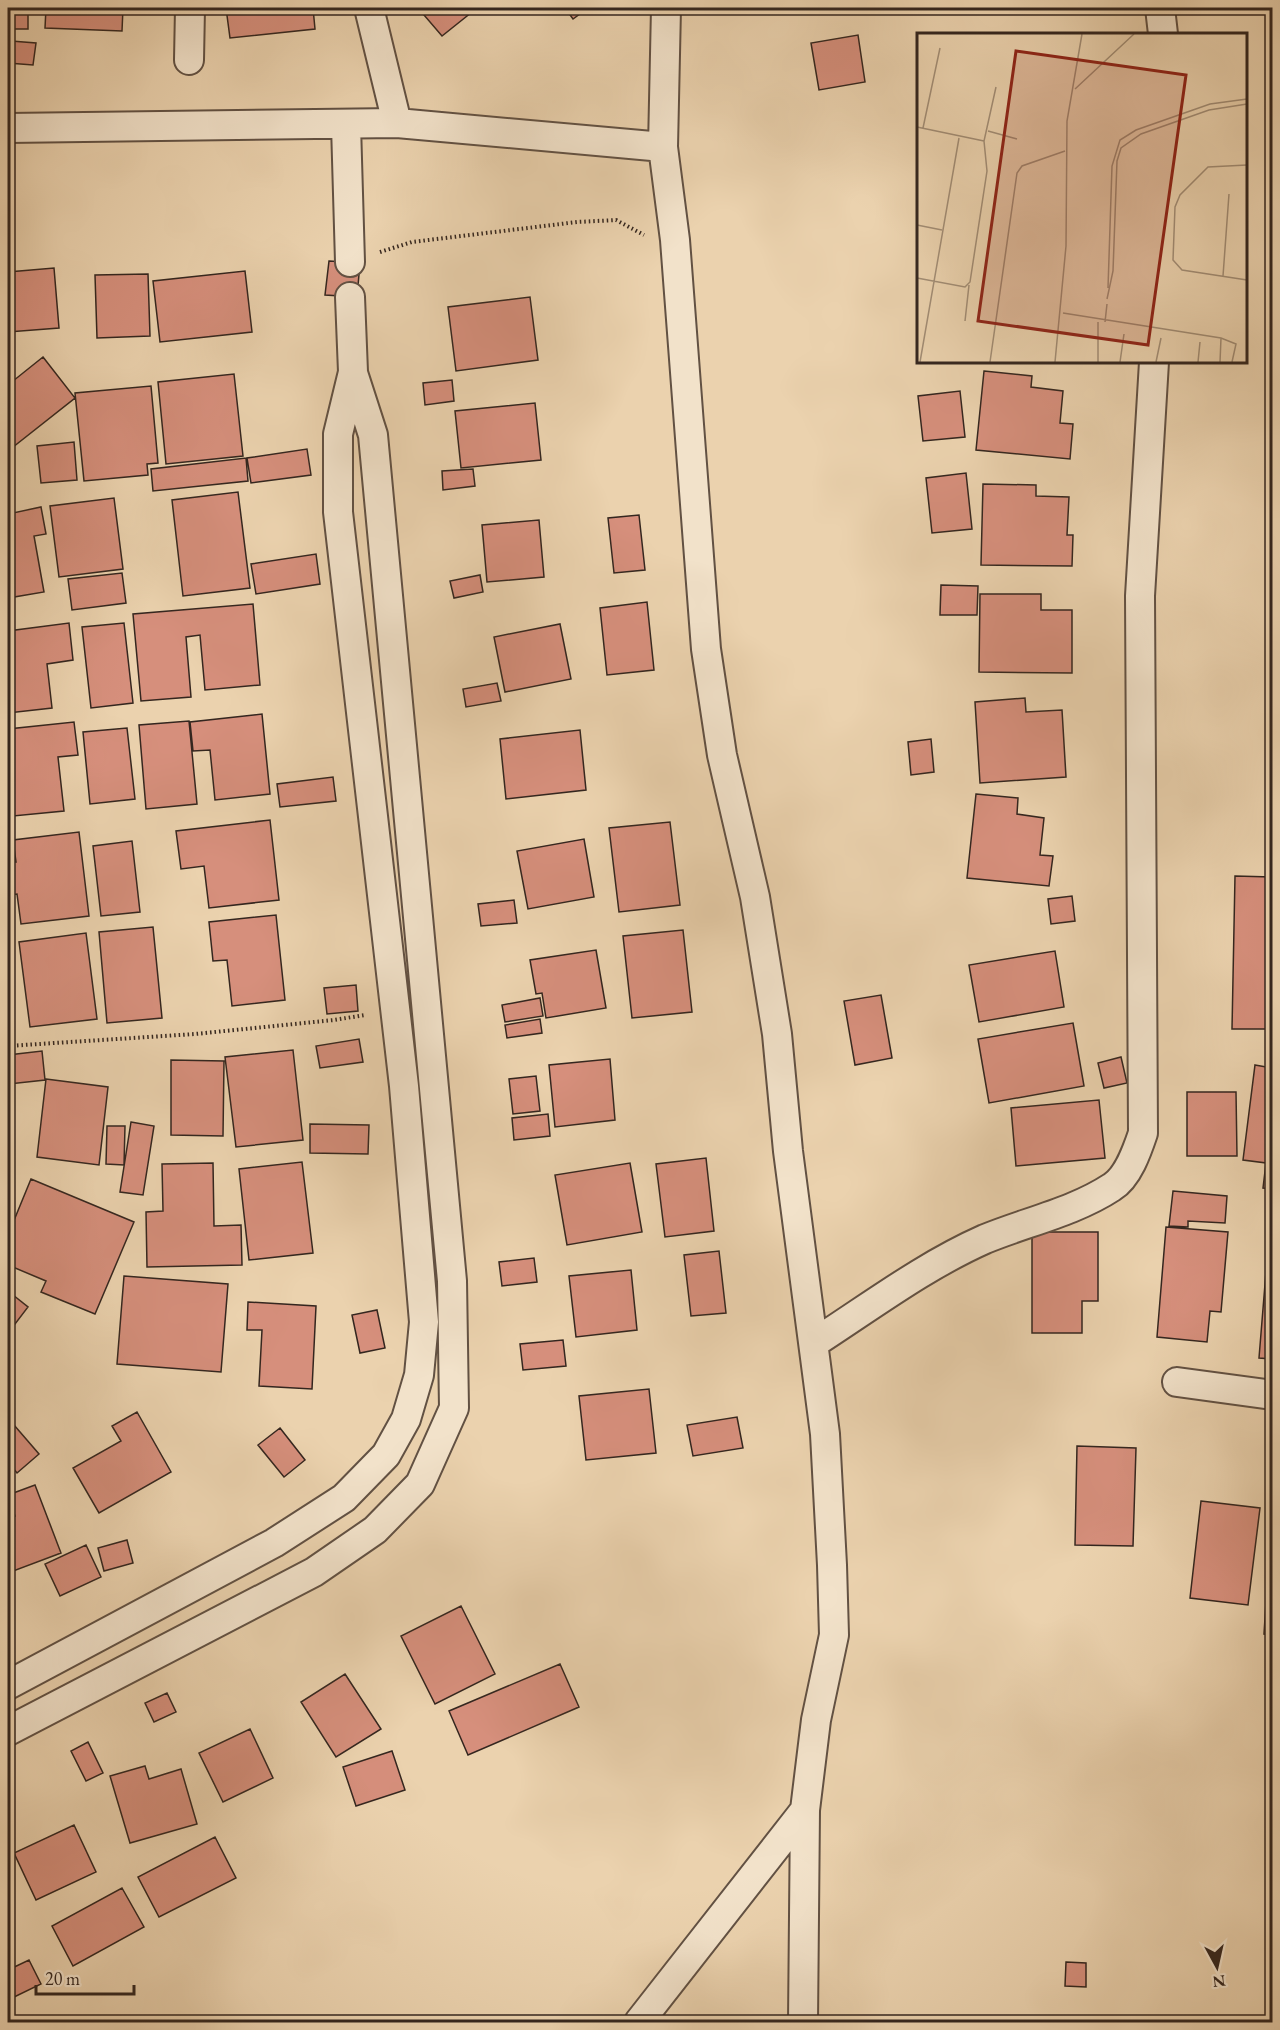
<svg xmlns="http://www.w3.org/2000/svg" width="1280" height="2030" viewBox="0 0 1280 2030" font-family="'EB Garamond',serif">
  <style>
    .building { fill: #d68f7c; stroke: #34261f; stroke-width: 1.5 }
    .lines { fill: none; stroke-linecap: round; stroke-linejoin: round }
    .street-casing { stroke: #625143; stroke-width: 32 }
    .path { stroke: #34261f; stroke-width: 4; stroke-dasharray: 1.5 3; stroke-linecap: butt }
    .street { stroke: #f2e2ca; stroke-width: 28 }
    .inset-road { fill: none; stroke: #a28d75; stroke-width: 1.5 }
    .view { fill: #8f2418; fill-opacity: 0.15; stroke: #8f2418; stroke-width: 3 }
    .inset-edge { fill: none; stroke: #34261f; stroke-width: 3 }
  </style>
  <rect width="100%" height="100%" fill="#ebd2ae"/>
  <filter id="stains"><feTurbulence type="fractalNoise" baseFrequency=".00333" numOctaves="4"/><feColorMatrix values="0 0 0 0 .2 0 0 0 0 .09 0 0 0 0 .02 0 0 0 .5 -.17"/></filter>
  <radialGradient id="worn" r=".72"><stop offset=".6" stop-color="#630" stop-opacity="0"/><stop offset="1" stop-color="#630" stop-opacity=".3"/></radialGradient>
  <path class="building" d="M8,8H28V29H8Z
    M46,8H123L122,31L45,28Z
    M226,8H313L315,29L230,38Z
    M418,8H477L442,36Z
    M565,8H588L573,19Z
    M858,35L865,82L819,90L811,43Z
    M11,41L36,43L33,65L8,63Z
    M329,261L360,263L357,297L325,295Z
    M54,268L59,328L8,332V272Z
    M245,271L252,332L160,342L153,281Z
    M148,274L150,336L97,338L95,275Z
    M530,297L538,360L456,371L448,307Z
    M43,357L75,398L8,451V385Z
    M984,371L1032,376L1031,387L1063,391L1060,423L1073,424L1070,459L976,450Z
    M234,374L243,456L166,464L158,382Z
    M452,380L454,401L425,405L423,383Z
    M151,386L158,463L147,464L148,475L84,481L75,393Z
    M960,391L965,437L923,441L918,396Z
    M535,403L541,460L461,468L455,411Z
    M74,442L77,480L41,483L37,446Z
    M307,449L311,475L251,483L247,458Z
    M246,458L248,481L153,491L151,469Z
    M473,469L475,486L443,490L442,471Z
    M966,473L972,529L932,533L926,478Z
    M983,484L1036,485V496L1069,497L1067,535H1073L1072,566L981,565Z
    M238,492L250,588L183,596L172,500Z
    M114,498L123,569L59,577L50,506Z
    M41,507L46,534L34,536L44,592L8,598V514Z
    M639,515L645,570L614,573L608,518Z
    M539,520L544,577L487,582L482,525Z
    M316,554L320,584L256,594L251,564Z
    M122,573L126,603L72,610L68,579Z
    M480,575L483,592L454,598L450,581Z
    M941,585L978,586L977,615H940Z
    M980,594H1041V610H1072V673L979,672Z
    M647,602L654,670L607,675L600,608Z
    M253,604L260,685L205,690L200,635L186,637L191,697L141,701L133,614Z
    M69,623L73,660L47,664L52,708L8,713V631Z
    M124,623L133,703L91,708L82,627Z
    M560,624L571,679L505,692L494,637Z
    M497,683L501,701L466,707L463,689Z
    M1025,698L1026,712L1062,710L1066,777L980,783L975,702Z
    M262,714L270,794L215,800L210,750L193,751L190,722Z
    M189,721L197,804L146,809L139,725Z
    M74,722L78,755L58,757L64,811L13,816L8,767V729Z
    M127,728L135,799L90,804L83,732Z
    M580,730L586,790L506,799L500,739Z
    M931,739L934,772L911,775L908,742Z
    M333,777L336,801L280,807L277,784Z
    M976,794L1018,798L1017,814L1044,818L1040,855L1053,856L1049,886L967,878Z
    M270,820L279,900L209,908L204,866L181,869L176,831Z
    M670,822L680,905L619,912L609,828Z
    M79,832L89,916L21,924L17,894L8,895V862H16L13,840Z
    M584,839L594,897L528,909L517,851Z
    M132,841L140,912L101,916L93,846Z
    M1235,876L1272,877V1029H1232Z
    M1072,896L1075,921L1051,924L1048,899Z
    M514,900L517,923L481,926L478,904Z
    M276,915L285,1000L232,1006L227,960L213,961L209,922Z
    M153,927L162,1018L107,1023L99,932Z
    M683,930L692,1012L632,1018L623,936Z
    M86,933L97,1019L30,1027L19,942Z
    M596,950L606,1008L546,1018L542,993L536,994L530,960Z
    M1055,951L1064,1007L979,1022L969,965Z
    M356,985L358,1011L327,1014L324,988Z
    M881,995L892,1058L855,1065L844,1001Z
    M540,998L543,1016L505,1022L502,1005Z
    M540,1019L542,1033L507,1038L505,1025Z
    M8,1020L14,1021L11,1043L8,1042Z
    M1073,1023L1084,1086L989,1103L978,1039Z
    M359,1039L363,1062L320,1068L316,1046Z
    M293,1050L303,1140L236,1147L225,1057Z
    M42,1051L45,1080L9,1084L8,1055Z
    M1121,1057L1127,1083L1104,1088L1098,1063Z
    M610,1059L615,1120L555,1127L549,1065Z
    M171,1060L224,1061L223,1136L171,1135Z
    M1255,1065L1272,1068V1189L1263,1188L1266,1163L1243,1160Z
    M536,1076L540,1111L513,1114L509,1079Z
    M46,1079L108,1087L99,1165L37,1157Z
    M1187,1092H1236L1237,1156H1187Z
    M1099,1100L1105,1158L1016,1166L1011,1108Z
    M548,1114L550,1136L514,1140L512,1118Z
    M131,1122L154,1126L143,1195L120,1192Z
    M310,1124L369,1125L368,1154L310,1153Z
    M107,1126H125L124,1165L106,1164Z
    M706,1158L714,1231L665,1237L656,1164Z
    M302,1162L313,1253L249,1260L239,1169Z
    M213,1163L214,1226L241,1225L242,1265L147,1267L146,1212L163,1211L162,1164Z
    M630,1163L642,1232L567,1245L555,1175Z
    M31,1179L134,1222L95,1314L41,1292L46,1281L8,1265V1235Z
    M1173,1191L1227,1196L1225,1223L1188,1221V1227L1169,1226Z
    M1166,1227L1228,1232L1221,1312L1210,1311L1207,1342L1157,1337Z
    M1032,1232H1098V1301H1082V1333H1032Z
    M1269,1235H1272V1359L1259,1358Z
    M719,1251L726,1313L691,1316L684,1255Z
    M534,1258L537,1282L502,1286L499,1262Z
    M631,1270L637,1330L576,1337L569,1276Z
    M124,1276L228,1284L221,1372L117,1364Z
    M8,1291L28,1307L12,1328L8,1325Z
    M248,1302L316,1306L312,1389L259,1386L262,1330H247Z
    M377,1310L385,1348L360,1353L352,1315Z
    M563,1340L566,1366L523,1370L520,1344Z
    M649,1389L656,1453L586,1460L579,1396Z
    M137,1412L171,1472L99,1513L73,1468L121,1441L112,1426Z
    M737,1417L743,1448L693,1456L687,1425Z
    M14,1425L39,1454L17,1473L8,1462V1431Z
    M280,1428L305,1460L284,1477L258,1445Z
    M1077,1446L1136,1448L1133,1546L1075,1545Z
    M35,1485L61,1553L8,1573V1519L15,1516L8,1495Z
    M1201,1501L1260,1508L1248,1605L1190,1598Z
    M1270,1538H1272V1635L1264,1634Z
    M127,1540L133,1563L104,1571L98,1548Z
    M86,1545L101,1577L60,1596L45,1564Z
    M461,1606L495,1674L435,1704L401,1636Z
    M560,1664L579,1707L468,1755L449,1711Z
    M345,1674L381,1729L336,1757L301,1702Z
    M167,1693L176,1712L154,1722L145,1703Z
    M250,1729L273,1778L223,1802L199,1753Z
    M88,1742L103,1773L86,1781L71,1751Z
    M392,1751L405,1790L356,1806L343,1767Z
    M145,1766L149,1779L181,1769L197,1824L130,1843L110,1776Z
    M74,1825L96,1872L36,1900L14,1853Z
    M215,1837L236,1878L159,1917L138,1877Z
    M122,1888L144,1927L73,1966L52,1926Z
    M29,1960L41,1984L8,2000V1970Z
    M1066,1962L1086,1963V1987L1065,1986Z"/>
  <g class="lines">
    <g class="street-casing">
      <path id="street" d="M369,8L397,123
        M666,8L663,147L675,240L706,649L722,755L755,897L777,1034L788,1151L825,1434L832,1565L834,1635L816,1720L805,1810L803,2022
        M1160,8L1163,34
        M189,60L190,8
        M346,125L350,262
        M8,128L397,123L663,147
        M814,1343C870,1307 924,1266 985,1239C1026,1222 1074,1212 1112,1187C1128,1177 1137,1151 1143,1133L1140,596L1154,362
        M1177,1382L1272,1395
        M8,1685L274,1543L344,1498L386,1455L406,1419L419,1375L424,1322L404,1086L338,512V434L353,372L350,297
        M8,1731L314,1572L375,1530L420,1484L454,1408L452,1281L373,435L353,373
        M639,2022L805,1810"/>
    </g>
    <path class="path" d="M380,252L412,242L577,222L616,220L644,235
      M8,1046L195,1034L334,1020L365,1015"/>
    <use href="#street" class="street"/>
  </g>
  <g transform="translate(917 33)">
    <rect width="330" height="330" fill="#ebd2ae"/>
    <path class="inset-road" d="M158,56L217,1M0,94L67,108M6,95L23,15M71,98L100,106M330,132L291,134L263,162L258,174L256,227L265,237L330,247M0,192L25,197M306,243L312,161M0,245L48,254L53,249L70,138L67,108L79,54M191,255L195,133L203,107L219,97L293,71L330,66M190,266L196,238L200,128L204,115L224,101L292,77L330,71M146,280L304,305L319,311L315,329M48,288L52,252M181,289V329M188,289L190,271M3,329L42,105M73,329L100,140L105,133L148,118M138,329L149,213L150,88L165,1M203,329L207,301M239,329L244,305M281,329L283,309M303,329L304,305"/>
    <path class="view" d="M99,18L269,42L231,312L61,288Z"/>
    <rect width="330" height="330" class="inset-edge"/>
  </g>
  <rect width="1280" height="2030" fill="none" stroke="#ebd2ae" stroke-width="30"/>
  <rect x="9" y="9" width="1262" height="2012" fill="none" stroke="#34261f" stroke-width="3"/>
  <rect x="15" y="15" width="1250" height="2000" fill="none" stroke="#34261f" stroke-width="1.5"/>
  <g transform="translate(1217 1967) rotate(172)" stroke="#f2e2ca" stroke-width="4.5" paint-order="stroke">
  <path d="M0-4.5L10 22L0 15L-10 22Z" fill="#34261f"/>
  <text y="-9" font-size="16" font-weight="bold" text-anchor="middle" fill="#34261f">N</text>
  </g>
  <path d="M36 1985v9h98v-9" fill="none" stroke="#34261f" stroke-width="3"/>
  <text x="45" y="1985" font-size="18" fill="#34261f" stroke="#f2e2ca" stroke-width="4.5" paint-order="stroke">20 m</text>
  <rect width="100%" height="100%" filter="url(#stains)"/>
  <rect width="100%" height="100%" fill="url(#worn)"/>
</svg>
